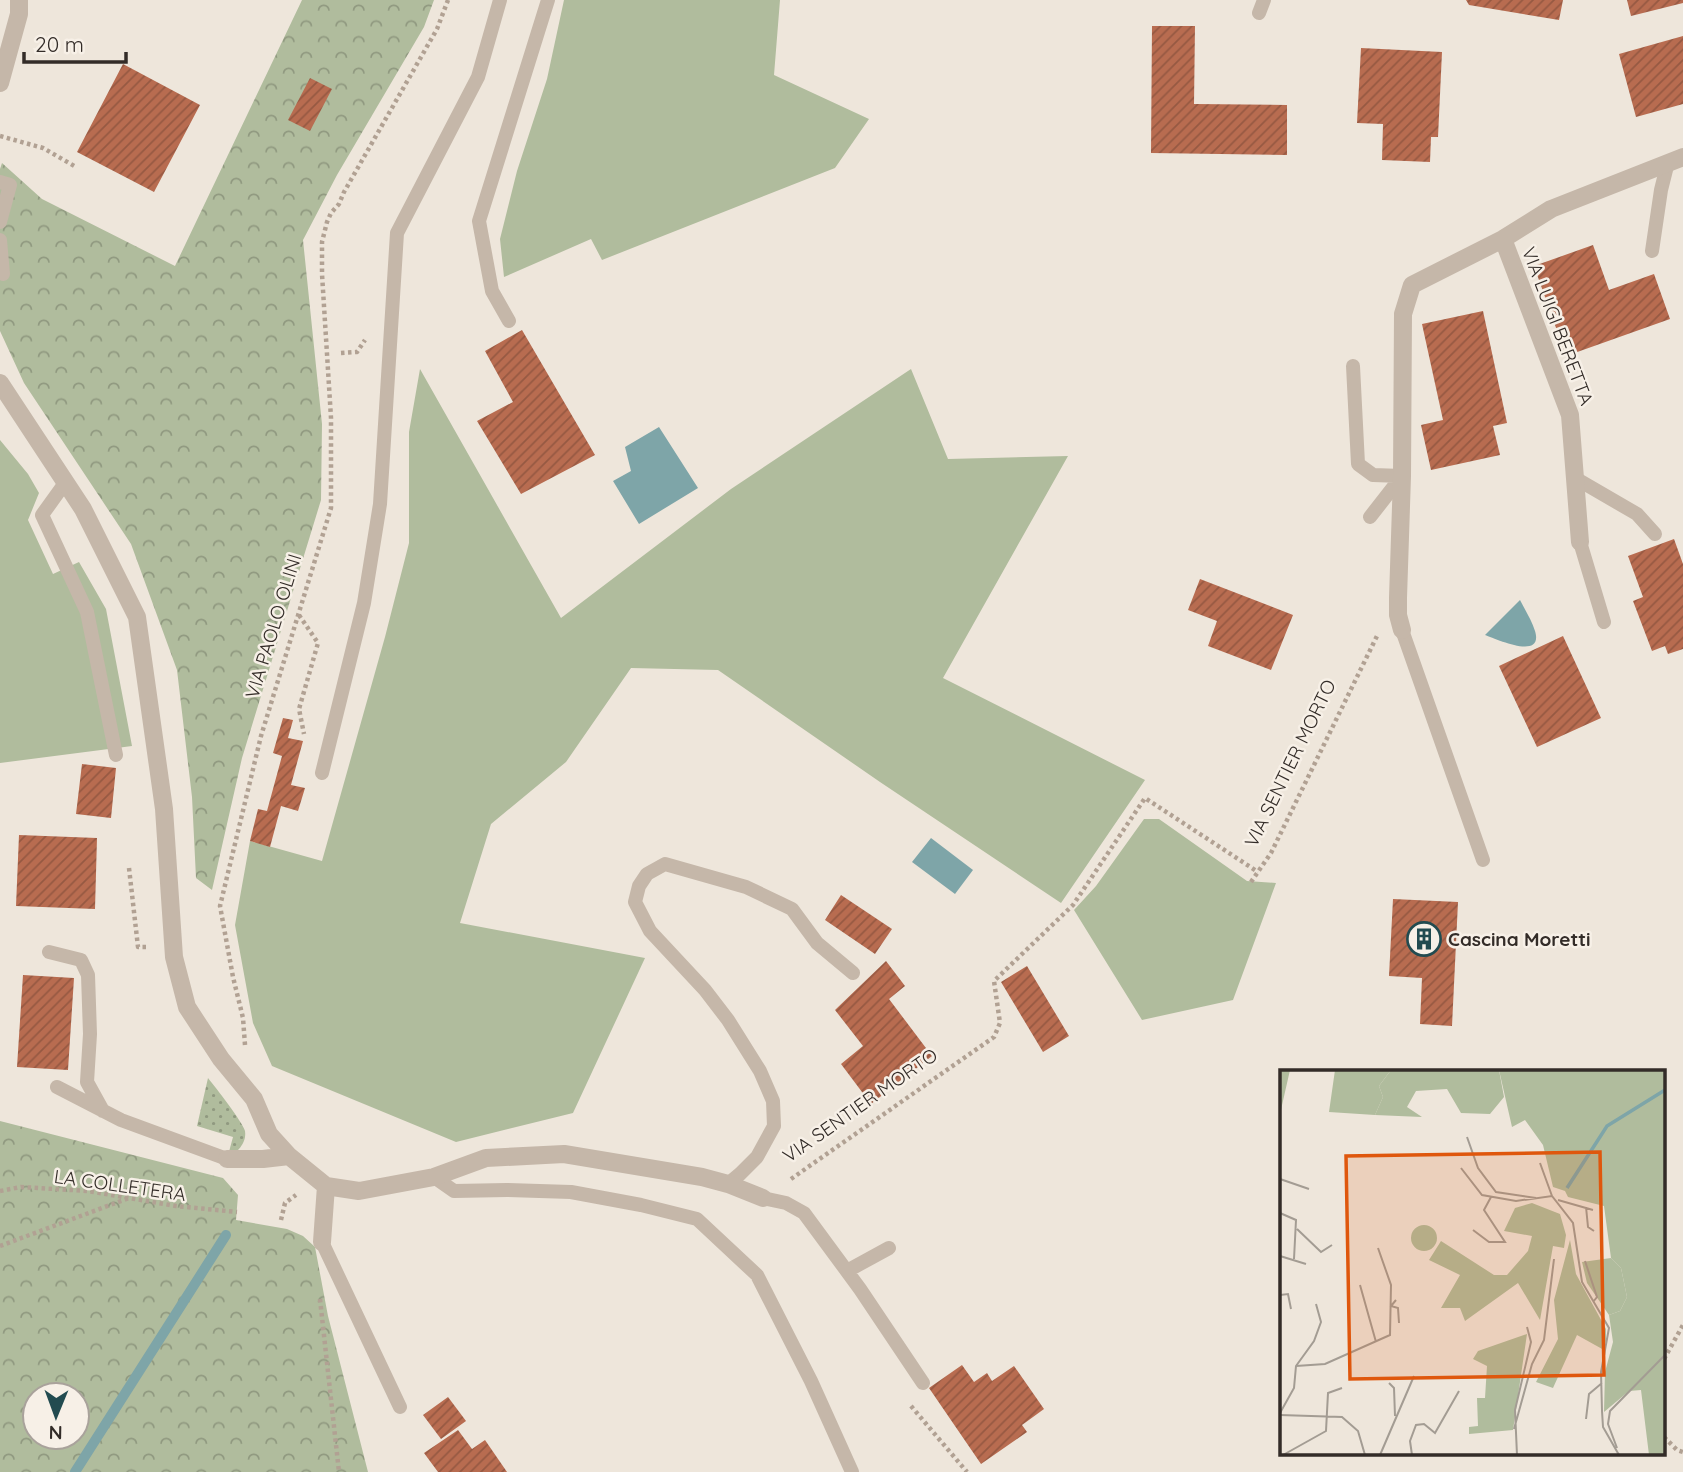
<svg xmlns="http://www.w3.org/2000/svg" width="1683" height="1472" viewBox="0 0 1683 1472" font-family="Quicksand,sans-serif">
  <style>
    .green { fill: #b0bc9d }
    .forest { fill: url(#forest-crowns); fill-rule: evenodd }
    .garden { fill: url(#garden-dots) }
    .water { fill: #7ea5a8 }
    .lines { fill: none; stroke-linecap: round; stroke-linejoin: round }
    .stream { stroke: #7ea5a8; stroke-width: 10 }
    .building { fill: url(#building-hatch) }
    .path { stroke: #b1a193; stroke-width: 4.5; stroke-dasharray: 3.5 3.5; stroke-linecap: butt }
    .service { stroke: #c5b7a9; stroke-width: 14 }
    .minor { stroke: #c5b7a9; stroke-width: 18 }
    .labels { text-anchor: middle; stroke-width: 5; stroke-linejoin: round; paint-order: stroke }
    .street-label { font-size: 19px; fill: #332c28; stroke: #f7f0e7 }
    .poi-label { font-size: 19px; font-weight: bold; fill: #332c28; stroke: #f7f0e7; text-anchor: start }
    .inset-river { fill: none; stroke: #7ea5a8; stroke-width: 3.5 }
    .inset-road { fill: none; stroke: #a39c93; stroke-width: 2 }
    .view { fill: #df570d; fill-opacity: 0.15; stroke: #df570d; stroke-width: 3.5 }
    .inset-edge { fill: none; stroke: #332c28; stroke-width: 3.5 }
  </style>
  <defs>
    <pattern id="forest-crowns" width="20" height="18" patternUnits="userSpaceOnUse" patternTransform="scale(1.75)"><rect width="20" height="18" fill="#b0bc9d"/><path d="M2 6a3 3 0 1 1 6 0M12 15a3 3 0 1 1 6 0" fill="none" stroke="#909980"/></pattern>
    <pattern id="garden-dots" width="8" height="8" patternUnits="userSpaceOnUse" patternTransform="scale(1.75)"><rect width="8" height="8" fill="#b0bc9d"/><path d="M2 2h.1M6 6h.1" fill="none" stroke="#909980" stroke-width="1.8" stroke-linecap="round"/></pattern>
    <pattern id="building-hatch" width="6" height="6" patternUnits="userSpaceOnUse" patternTransform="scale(1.75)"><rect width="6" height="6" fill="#b86c50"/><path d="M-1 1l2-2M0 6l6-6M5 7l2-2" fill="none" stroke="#965942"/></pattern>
  </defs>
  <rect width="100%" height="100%" fill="#eee6db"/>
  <path class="green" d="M564,0H780L774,75L869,119L835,168L602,260L591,239L504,277L500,239L517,171L547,79Z
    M420,369L561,618L731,489L911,369L948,459L1068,456L943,678L1145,780L1061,903L880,782L718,670L631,668L566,762L491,824L460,923L645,958L573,1113L456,1142L272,1066L253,1023L235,925L250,841L322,861L385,637L409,543V432Z
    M0,440L28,474L39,493L28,520L53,574L79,562L106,609L132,746L0,763Z
    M1144,819H1159L1247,881L1276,883L1233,1000L1142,1020L1074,910L1096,886Z"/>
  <path class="forest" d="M302,0H434L424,27L337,175L303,240L322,424L321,500L242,758L212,890L196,878L192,797L177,670L131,544L24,383L0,331V169L2,163L42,199L175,266Z
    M0,1121L223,1178L238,1195L236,1220L287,1229L303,1236L315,1247L328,1316L368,1472H0ZM35,1395H77V1437H35Z"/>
  <path class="garden" d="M208,1078C216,1088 242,1121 245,1131C247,1144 236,1153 227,1159L233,1137L197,1126Z"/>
  <path class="water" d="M659,427L698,488L639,524L613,481L631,471L625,447Z
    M1520,600C1525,610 1532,621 1535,631C1544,661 1496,639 1485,635Z
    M931,838L973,870L955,894L912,862Z"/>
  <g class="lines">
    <path class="stream" d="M75,1472L226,1235"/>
  </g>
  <path class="building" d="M1466,0H1563L1559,20L1469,5Z
    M1627,0H1683V3L1631,16Z
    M1152,26H1195L1194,104L1287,105V155L1151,153Z
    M1683,36V104L1636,117L1619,54Z
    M1361,48L1442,52L1438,137H1431L1430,162L1382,160L1383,124L1357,123Z
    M123,64L200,105L154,192L77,152Z
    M310,78L332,89L310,131L288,120Z
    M1593,245L1609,290L1654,274L1670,319L1566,356L1534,266Z
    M1483,311L1507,423L1493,426L1500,455L1431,470L1421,425L1443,420L1422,324Z
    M522,330L595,455L521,494L477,421L513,402L485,351Z
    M1674,539L1683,564V649L1668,654L1665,646L1652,651L1633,601L1643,597L1628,556Z
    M1200,579L1293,615L1271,670L1208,646L1217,621L1188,610Z
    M1563,636L1601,718L1537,747L1499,666Z
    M283,718L293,720L288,738L303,741L291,785L305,788L298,811L281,806L270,847L250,841L258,809L267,811L282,756L273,753Z
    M82,764L116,768L111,818L76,814Z
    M19,835L97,838L95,909L16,906Z
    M841,895L892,929L875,954L825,920Z
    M1393,899L1458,902L1452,1026L1420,1024L1422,978L1389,976Z
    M886,961L905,986L889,999L932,1056L871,1104L841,1064L863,1046L835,1010Z
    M1027,966L1069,1036L1043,1052L1001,982Z
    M23,975L74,978L68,1070L17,1067Z
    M962,1365L974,1382L987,1373L992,1381L1014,1366L1044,1409L1022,1425L1027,1432L981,1464L929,1388Z
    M448,1397L466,1421L441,1439L423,1415Z
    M458,1430L472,1449L485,1440L507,1472H438L424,1453Z"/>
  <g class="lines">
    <path class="path" d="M0,136L43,148L76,167
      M341,353L357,352L365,340
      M299,615L318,643L299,709L304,734
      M129,868L138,947H149
      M1251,882L1271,853L1377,636
      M245,1045L243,1018L233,977L220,906L261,736L331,508V418L322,274V242L327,222L331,213L339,204L344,192L437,29L448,0
      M791,1179L994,1037L1000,1023L994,981L1073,905L1145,798L1258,872
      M0,1191L21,1187L88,1191L176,1206L237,1212
      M281,1220L285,1203L296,1195
      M0,1246L129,1198
      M320,1299L339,1472
      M1664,1359L1683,1325
      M911,1406L967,1472
      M1664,1437L1677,1450L1683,1452"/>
    <path class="service" d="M1259,13L1264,0
      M0,182L10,185L0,222
      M0,240L3,274
      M1652,251L1661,190L1668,162
      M509,321L492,291L479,221L548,0
      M1353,366L1358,464L1373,475L1402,476L1370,517
      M1575,478L1637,514L1655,534
      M65,483L42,515L87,612L116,755
      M1580,542L1604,622
      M1402,630L1483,860
      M322,773L364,603L380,504L397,233L478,77L500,0
      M49,952L81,960L88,975L90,1034L87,1082L103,1111
      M57,1087L121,1120L227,1159
      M434,1177L454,1191L507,1190L571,1192L641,1205L697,1219L757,1275L811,1381L852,1472
      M728,1184L740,1174L757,1157L774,1126L773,1101L760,1071L728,1020L705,990L650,931L635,902L639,886L647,874L665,864L746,887L792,909L817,943L853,973
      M763,1198L786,1203L804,1213L860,1289L923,1383
      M322,1242L400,1407
      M847,1271L889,1248"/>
    <path class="minor" d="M0,83L19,14V0
      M1503,239L1570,415L1580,542
      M0,383L83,509L137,617L164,809L174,957L187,1007L221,1059L254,1099L269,1134L289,1156L326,1186L359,1191L434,1177L486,1158L564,1154L702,1177L728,1184L763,1198
      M1402,630L1398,615V598L1402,476L1403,314L1412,285L1503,239L1551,209L1683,157
      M227,1159H263L289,1156
      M322,1242L326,1186"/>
  </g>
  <defs>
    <g id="building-ring" transform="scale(1.75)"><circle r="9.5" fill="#f7f0e7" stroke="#224b50" stroke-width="1.5"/><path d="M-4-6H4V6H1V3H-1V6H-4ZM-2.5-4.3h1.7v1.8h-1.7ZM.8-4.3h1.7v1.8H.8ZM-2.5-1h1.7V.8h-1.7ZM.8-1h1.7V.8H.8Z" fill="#224b50"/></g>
  </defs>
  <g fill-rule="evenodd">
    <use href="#building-ring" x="1424" y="939"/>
  </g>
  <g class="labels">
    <g class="street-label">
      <text transform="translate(1558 326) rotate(69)" y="7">VIA LUIGI BERETTA</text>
      <text transform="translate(273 626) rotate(-73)" y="7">VIA PAOLO OLINI</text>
      <text transform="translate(1290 763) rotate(-64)" y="7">VIA SENTIER MORTO</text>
      <text transform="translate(860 1105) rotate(-35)" y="7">VIA SENTIER MORTO</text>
      <text transform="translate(120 1185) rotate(8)" y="7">LA COLLETERA</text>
    </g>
    <g class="poi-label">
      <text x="1448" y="946">Cascina Moretti</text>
    </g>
  </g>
  <g transform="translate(1280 1070)">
    <rect width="385" height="385" fill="#eee6db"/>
    <path d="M111,0H219L224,27L210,44L181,43L167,19L136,21L127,37L142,47L95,45L103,27L99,16ZM252,133L280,144L286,165L284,178L273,176L260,250L238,213L185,251L180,238H161L180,205L149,190L161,171L214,205H227L248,181L252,166L224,161L235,138ZM131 168a13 13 0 1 1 26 0a13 13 0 1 1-26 0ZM331,188L341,198L347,227L340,241L329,245L307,213L302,192ZM247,264L233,360L189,364V357L198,356L197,328H205L207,296L193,289L198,281Z" fill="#b0bc9d"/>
    <path d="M0,0H10L0,44ZM55,0H111L99,16L103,27L95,45L49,42ZM219,0H385V385H369L361,320L349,321L324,342L325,302L333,272L329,245L340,241L347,227L341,198L331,188L324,136L288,127L285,121L273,117L263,75L245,50L232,57ZM290,170L296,204L326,259V271L324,280L297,265L273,318L256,312L278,269L274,230Z" fill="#b0bc9d"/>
    <path class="inset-river" d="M287,118L327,56L385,20"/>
    <path class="inset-road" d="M187,67L198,98L216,122L256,128M260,93L272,126M181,98L202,125L236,131L272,126L293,153L302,212L329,258L321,302L322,341L323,357L339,385M0,109L29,119M278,130L313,140M306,137L308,157L314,161M0,143L16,150L14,189M17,159L41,182L52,175M193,160L209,172H225L204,140L211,127M0,186L26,194M305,191L317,227L313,232M80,215L96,272M0,225L8,224L11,239M116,230L111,236L118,238L119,253M16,296L45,294L110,265L111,215L98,178M109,313L114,318L115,346M0,343L14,318L16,296L34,271L41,252L36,234M0,345L62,347L78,361L85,385M306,349L309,324L322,313M234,359L252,294L264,270L274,189M337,378L328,354L330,341L385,285M3,385L46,361L48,323L62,318M100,385L134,306M132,385L130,371L136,355L144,354L155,363L179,321M237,385L235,340L251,272L247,257"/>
    <path class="view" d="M320,82L324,305L70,309L66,86Z"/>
    <rect width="385" height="385" class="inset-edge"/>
  </g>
  <g transform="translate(56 1416) rotate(181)"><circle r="33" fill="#f7f0e7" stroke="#a9a29b" stroke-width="2"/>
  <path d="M0-5L12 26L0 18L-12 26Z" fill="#224b50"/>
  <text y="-10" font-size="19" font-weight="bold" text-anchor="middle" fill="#332c28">N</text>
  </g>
  <path d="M24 52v10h102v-10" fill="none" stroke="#332c28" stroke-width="3.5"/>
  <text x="35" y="52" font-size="21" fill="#332c28" stroke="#f7f0e7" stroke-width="5" paint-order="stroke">20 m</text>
</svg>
